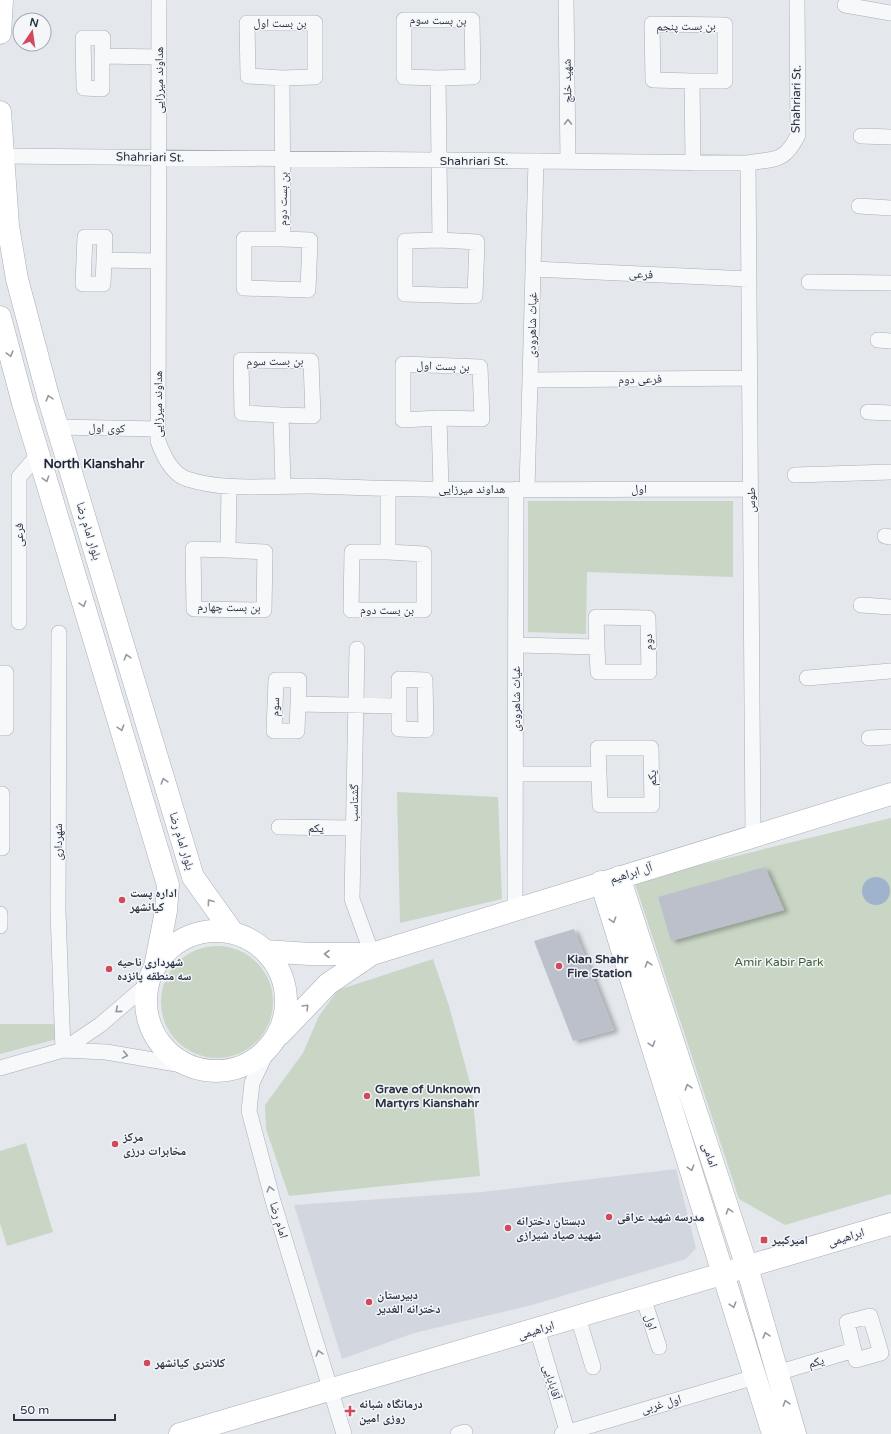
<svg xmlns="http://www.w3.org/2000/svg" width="891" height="1434" viewBox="0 0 891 1434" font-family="'Varela Round','Noto Naskh Arabic',sans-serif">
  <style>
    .built { fill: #d2d6de }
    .green { fill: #c9d6c5 }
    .water { fill: #9fb4cc }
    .building { fill: #bbc0ca; filter: url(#shadow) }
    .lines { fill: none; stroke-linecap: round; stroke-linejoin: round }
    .street-casing { stroke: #a9aeb7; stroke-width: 16 }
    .secondary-casing { stroke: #a9aeb7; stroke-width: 23 }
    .street { stroke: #f7f8fa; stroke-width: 15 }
    .secondary { stroke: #fff; stroke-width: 22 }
    .oneway { stroke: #9196a0 }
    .oneway2 { stroke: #959aa2 }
    .poi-dot { fill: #d1495b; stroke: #f4f6f9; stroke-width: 1.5 }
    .labels { text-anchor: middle; stroke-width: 3; stroke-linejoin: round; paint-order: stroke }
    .street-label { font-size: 12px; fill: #2b3445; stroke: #f4f6f9 }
    .poi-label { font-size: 12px; font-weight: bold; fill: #2b3445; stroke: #f4f6f9; text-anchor: start }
    .park-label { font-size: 12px; fill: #3f6138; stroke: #f4f6f9 }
    .neighbourhood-label { font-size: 13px; font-weight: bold; fill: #1d2536; stroke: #f4f6f9 }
  </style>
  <defs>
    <filter id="shadow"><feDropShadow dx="4.5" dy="2.5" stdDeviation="2" flood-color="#0004"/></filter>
  </defs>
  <rect width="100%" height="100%" fill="#e4e7ec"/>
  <path class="built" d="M676,1169L696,1248L686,1259L532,1305L414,1333L342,1359L294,1205L482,1192Z"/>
  <path class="green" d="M528,501H733V577L587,572L586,634L528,632Z
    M397,792L498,797L502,899L400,923Z
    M891,818V1194L785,1225L739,1199L634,881Z
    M161 1002a56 56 0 1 1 112 0a56 56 0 1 1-112 0Z
    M433,959L449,1006L472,1090L480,1176L289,1196L266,1129L265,1105L303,1053L319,1016L338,990Z
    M0,1024H55L57,1039L0,1054Z
    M26,1143L53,1232L7,1246L0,1223V1151Z"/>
  <path class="water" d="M862 891a14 14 0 1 1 28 0a14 14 0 1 1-28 0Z"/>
  <path class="building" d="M765,867L784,910L671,941L658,897Z
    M574,929L614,1030L573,1041L534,941Z"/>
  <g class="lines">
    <g class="street-casing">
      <path id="street" d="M159,0L158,441C163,455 172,474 187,479C228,492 272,485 313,486C459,492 605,489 750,489
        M566,0L568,161
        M845,5L891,13
        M102,56V89L84,88L83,38H103L102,56L159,57
        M282,78L248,76L247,23H315V77L282,78L283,239L310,240L308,290L244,288V239H283
        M438,78L404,77V20H472L473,77L438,78L440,240L477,242L475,296L405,294V241L440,240
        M692,81H725V25L652,24L653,80L692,81L693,163
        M861,136L891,137
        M3,156L748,163C776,158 784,163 798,135L797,0
        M748,163L753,836
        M859,206L891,208
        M104,260L103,284H83L85,237H105L104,260L158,261
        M533,269L749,279
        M809,282L891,283
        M878,340L891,341
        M530,380L750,378
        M868,412L891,413
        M281,415L242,413L241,360L311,361L313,416L281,415L283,485
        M439,418L403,420V364L480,367L482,419L439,418L441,489
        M57,427L158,429
        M795,475L891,472
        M388,489V552H352L351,610H424V554L388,552
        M527,489L536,161
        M885,536L891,537
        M228,550L265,552L264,610L194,609L193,549L228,550L229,487
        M861,605L891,607
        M19,622V477L38,455
        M516,645L597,647L596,617L648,618L649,672H598L597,647
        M357,649L352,899L372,954
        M0,673H6V728H0
        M807,678L891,671
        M298,704L297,731H274L276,680H299L298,704L399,706V679L425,680L426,730L399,729V706
        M869,738L891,737
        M516,774H599L598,748H651L652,805H600L599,774
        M0,794H2V848H0
        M279,827L353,828
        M515,908L516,489
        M0,914V926
        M148,984L100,1025L63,1050L106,1052L188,1066
        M268,1049L252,1083L249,1111L273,1201L344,1434
        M0,1068L63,1050L58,911L59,633
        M643,1297L659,1347
        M870,1316L881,1353L856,1360L847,1322Z
        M578,1317L593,1367
        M537,1329L568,1434
        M777,1373L854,1350
        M458,1434L465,1432V1434
        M562,1434L755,1377"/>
    </g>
    <g class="secondary-casing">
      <path id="secondary" d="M0,33L2,0
        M0,112L8,226L17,279L48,396L193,877L233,933
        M0,317L23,403L168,885L166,911L155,967
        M619,877L747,1267L795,1434
        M601,882L773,1434
        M146 1001a70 70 0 1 1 140 0a70 70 0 1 1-140 0Z
        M265,951L310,954H372L328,984L280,1034
        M372,954L891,794
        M180,1434L891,1224"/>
    </g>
    <use href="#street" class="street"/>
    <use href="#secondary" class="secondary"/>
  </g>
  <defs><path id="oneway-chevron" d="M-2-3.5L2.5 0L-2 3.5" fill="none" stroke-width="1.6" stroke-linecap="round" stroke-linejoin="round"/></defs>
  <g class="oneway">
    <use href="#oneway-chevron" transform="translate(568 122) rotate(-91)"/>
    <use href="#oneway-chevron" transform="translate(118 1010) rotate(140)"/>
    <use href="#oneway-chevron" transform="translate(125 1055) rotate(10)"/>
    <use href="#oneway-chevron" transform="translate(270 1189) rotate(-105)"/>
    <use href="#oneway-chevron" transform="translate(319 1353) rotate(-107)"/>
  </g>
  <g class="oneway2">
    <use href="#oneway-chevron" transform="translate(10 354) rotate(75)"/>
    <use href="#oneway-chevron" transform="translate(49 398) rotate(-106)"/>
    <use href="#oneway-chevron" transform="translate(46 479) rotate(73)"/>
    <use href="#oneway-chevron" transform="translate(83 604) rotate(73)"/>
    <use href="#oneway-chevron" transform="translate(127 657) rotate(-107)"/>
    <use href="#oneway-chevron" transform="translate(121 728) rotate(73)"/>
    <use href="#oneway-chevron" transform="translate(164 781) rotate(-107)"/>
    <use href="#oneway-chevron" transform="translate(210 902) rotate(-126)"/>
    <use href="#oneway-chevron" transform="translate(613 920) rotate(73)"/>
    <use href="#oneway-chevron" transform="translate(327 954) rotate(-180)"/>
    <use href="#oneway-chevron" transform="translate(648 964) rotate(-108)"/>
    <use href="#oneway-chevron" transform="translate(306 1007) rotate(-45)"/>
    <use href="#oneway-chevron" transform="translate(652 1044) rotate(73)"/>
    <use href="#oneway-chevron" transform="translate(688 1087) rotate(-108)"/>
    <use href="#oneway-chevron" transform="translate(691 1168) rotate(73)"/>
    <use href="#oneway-chevron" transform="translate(729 1211) rotate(-108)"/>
    <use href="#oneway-chevron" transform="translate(733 1305) rotate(73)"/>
    <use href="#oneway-chevron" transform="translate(766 1335) rotate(-106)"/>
    <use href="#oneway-chevron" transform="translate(786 1403) rotate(-107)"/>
  </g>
  <g class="poi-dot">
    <circle cx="122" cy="900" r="4"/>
    <circle cx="559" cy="966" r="4"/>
    <circle cx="109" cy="969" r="4"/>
    <circle cx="367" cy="1096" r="4"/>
    <circle cx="115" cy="1144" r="4"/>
    <circle cx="609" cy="1217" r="4"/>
    <circle cx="508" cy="1228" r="4"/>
    <rect x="760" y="1236" width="8" height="8" rx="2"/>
    <circle cx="369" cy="1302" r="4"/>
    <circle cx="147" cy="1363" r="4"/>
    <path d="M348 1405h4v4h4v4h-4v4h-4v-4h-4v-4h4z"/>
  </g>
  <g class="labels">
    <g class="street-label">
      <text transform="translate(438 20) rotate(1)" y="4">بن بست سوم</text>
      <text x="280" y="27">بن بست اول</text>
      <text transform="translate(686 26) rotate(-1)" y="4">بن بست پنجم</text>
      <text transform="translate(159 80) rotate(-90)" y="4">هداوند میرزایی</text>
      <text transform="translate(567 81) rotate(-91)" y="4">شهید خلج</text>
      <text transform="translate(796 99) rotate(-89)" y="4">Shahriari St.</text>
      <text transform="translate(150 157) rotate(1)" y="4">Shahriari St.</text>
      <text x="474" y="165">Shahriari St.</text>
      <text transform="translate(283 199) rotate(-89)" y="4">بن بست دوم</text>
      <text transform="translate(641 274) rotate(2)" y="4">فرعی</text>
      <text transform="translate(532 325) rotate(-89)" y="4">غیاث شاهرودی</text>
      <text transform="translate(275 361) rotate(-1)" y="4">بن بست سوم</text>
      <text transform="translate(443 366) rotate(2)" y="4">بن بست اول</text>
      <text transform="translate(640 379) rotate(-1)" y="4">فرعی دوم</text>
      <text transform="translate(158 404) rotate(-90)" y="4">هداوند میرزایی</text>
      <text transform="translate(107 428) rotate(1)" y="4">کوی اول</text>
      <text x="472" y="493">هداوند میرزایی</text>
      <text x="639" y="493">اول</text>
      <text transform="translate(751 500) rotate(-90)" y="4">طوس</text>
      <text transform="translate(89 531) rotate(73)" y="4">بلوار امام رضا</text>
      <text transform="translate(19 535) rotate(-90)" y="4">فرعی</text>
      <text transform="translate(229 607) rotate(1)" y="4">بن بست چهارم</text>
      <text x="387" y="614">بن بست دوم</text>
      <text transform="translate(648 642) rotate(-91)" y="4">دوم</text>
      <text transform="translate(516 699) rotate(-90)" y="4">غیاث شاهرودی</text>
      <text transform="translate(275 707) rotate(-88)" y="4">سوم</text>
      <text transform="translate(652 778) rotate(-91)" y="4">یکم</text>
      <text transform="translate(354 803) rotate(-89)" y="4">گشتاسب</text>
      <text x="316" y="832">یکم</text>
      <text transform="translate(182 841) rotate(73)" y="4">بلوار امام رضا</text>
      <text transform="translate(58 842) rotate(-90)" y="4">شهرداری</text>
      <text transform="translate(631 873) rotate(-17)" y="4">آل ابراهیم</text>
      <text transform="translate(710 1155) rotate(72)" y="4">امامی</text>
      <text transform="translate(279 1220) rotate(73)" y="4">امام رضا</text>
      <text transform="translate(846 1237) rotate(-17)" y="4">ابراهیمی</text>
      <text transform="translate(651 1322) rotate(73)" y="4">اول</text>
      <text transform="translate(536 1330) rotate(-17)" y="4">ابراهیمی</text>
      <text transform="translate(816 1362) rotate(-16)" y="4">یکم</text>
      <text transform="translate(552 1382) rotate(73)" y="4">آقابابایی</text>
      <text transform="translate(661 1404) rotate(-16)" y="4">اول غربی</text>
    </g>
    <g class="poi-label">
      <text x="130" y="897">اداره پست<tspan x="130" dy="14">کیانشهر</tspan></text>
      <text x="567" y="963">Kian Shahr<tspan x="567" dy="14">Fire Station</tspan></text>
      <text x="117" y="966">شهرداری ناحیه<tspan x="117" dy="14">سه منطقه پانزده</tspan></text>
      <text x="375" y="1093">Grave of Unknown<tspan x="375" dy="14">Martyrs Kianshahr</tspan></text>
      <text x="123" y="1141">مرکز<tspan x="123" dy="14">مخابرات درزی</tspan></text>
      <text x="617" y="1221">مدرسه شهید عراقی</text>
      <text x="516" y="1225">دبستان دخترانه<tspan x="516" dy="14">شهید صیاد شیرازی</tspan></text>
      <text x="772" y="1244">امیرکبیر</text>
      <text x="377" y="1299">دبیرستان<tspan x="377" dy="14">دخترانه الغدیر</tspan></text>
      <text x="155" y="1367">کلانتری کیانشهر</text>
      <text x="359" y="1408">درمانگاه شبانه<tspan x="359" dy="14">روزی امین</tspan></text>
    </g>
    <g class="park-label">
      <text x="779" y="966">Amir Kabir Park</text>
    </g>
    <g class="neighbourhood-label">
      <text x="94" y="468">North Kianshahr</text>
    </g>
  </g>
  <g transform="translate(32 32) rotate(13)"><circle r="19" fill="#f4f6f9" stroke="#a4a8b1"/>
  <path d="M0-3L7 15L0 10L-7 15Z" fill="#d1495b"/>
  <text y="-6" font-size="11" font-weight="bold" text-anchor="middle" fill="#2b3445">N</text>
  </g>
  <path d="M14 1414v6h101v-6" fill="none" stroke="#2b3445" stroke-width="2"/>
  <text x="20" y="1414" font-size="12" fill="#2b3445" stroke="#f4f6f9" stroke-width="3" paint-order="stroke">50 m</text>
</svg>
